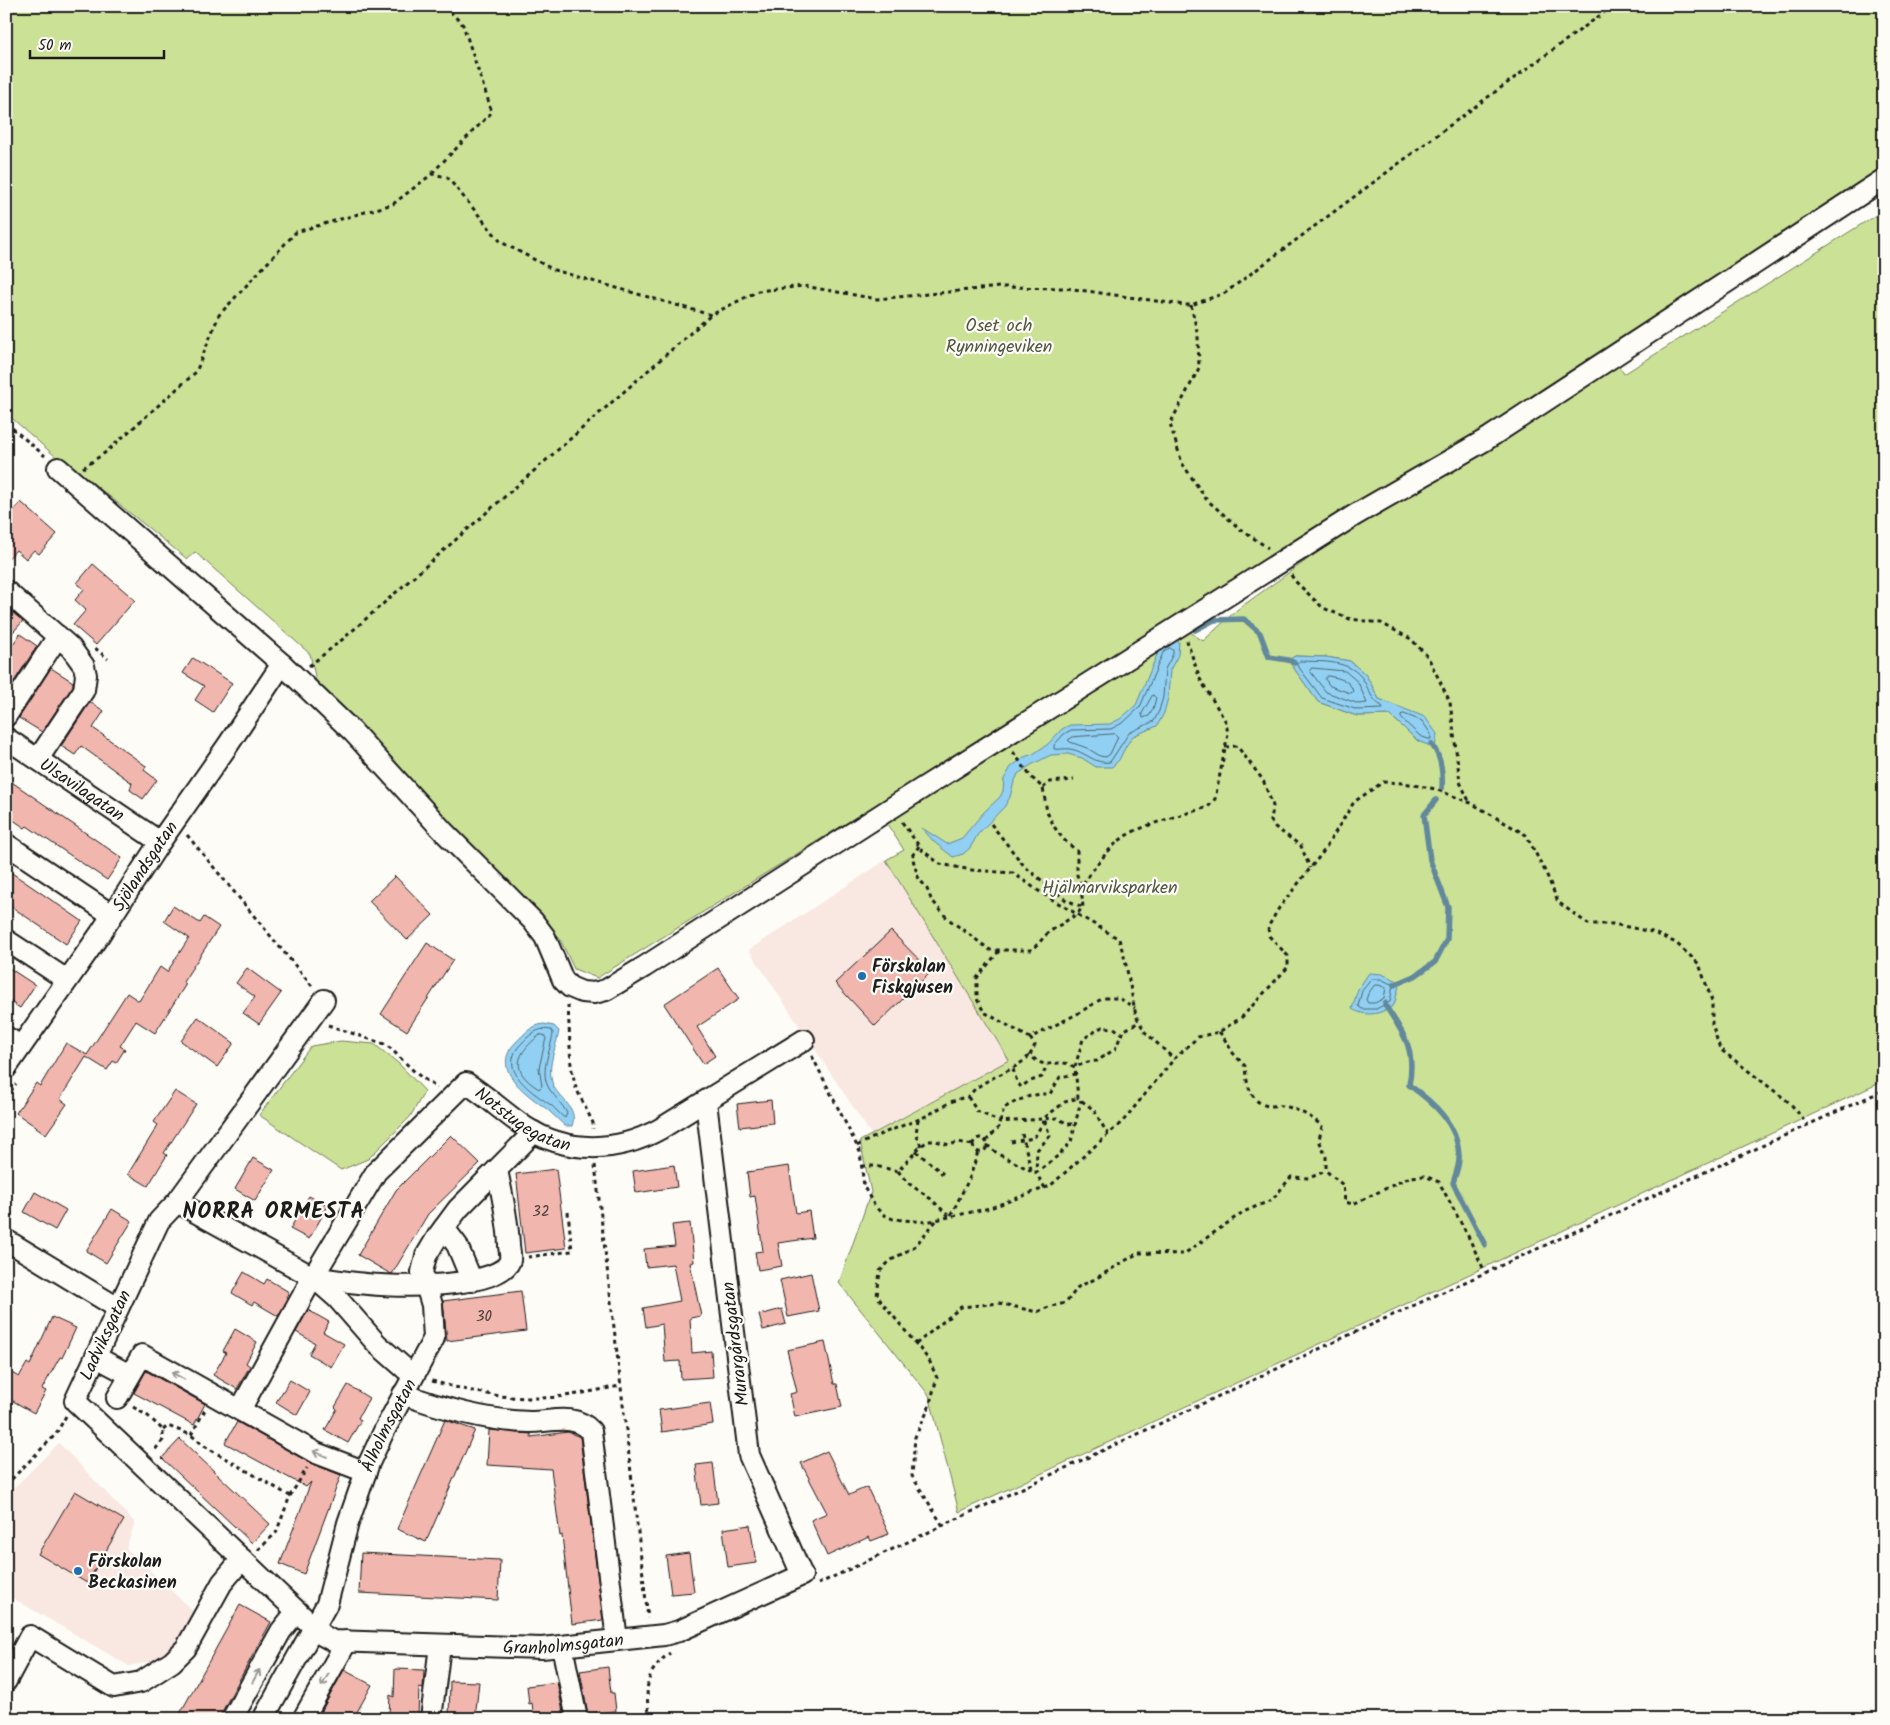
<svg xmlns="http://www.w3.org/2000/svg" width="1890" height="1725" viewBox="0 0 1890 1725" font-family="Kalam,sans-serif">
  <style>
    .built { fill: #f9e7e1 }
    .green { fill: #cbe196; stroke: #747e59; fill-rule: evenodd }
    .water { fill: #91d0f2; stroke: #62889c }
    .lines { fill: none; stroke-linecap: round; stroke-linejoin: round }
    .shore { stroke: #4b6472; stroke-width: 1 }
    .stream { stroke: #62889c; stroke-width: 5.5 }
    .building { fill: #f1b6ad; stroke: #1c1c1c }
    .minor-casing { stroke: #1c1c1c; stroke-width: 24 }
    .path { stroke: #1c1c1c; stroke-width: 3; stroke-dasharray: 4 4; stroke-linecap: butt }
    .minor { stroke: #fdfcf7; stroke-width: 20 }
    .oneway { stroke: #989794 }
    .poi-dot { fill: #1f6fb2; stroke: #fdfcf7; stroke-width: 2 }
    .labels { text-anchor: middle; stroke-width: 4.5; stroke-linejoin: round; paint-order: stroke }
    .number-label { font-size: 15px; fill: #514240 }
    .park-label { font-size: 18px; fill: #515741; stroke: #fdfcf7 }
    .street-label { font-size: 18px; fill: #1c1c1c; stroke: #fdfcf7 }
    .poi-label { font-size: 18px; font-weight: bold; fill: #1c1c1c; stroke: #fdfcf7; text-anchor: start }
    .district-label { font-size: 22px; font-weight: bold; letter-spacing: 1px; fill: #1c1c1c; stroke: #fdfcf7 }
  </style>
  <rect width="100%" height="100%" fill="#fdfcf7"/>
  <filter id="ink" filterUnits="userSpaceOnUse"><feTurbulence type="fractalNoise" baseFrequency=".02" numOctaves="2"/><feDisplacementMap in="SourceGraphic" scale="10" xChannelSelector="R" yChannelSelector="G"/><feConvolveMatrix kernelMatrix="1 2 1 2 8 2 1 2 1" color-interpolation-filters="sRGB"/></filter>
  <g filter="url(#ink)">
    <path class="built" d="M886,860L1009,1060L871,1134L749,950Z
      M59,1443L135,1523L126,1548L194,1612L167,1658L129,1666L6,1594V1496Z"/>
    <path class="green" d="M6,6H1884V166L1608,348L1624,374L1884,210V1081L959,1512L929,1395L839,1283L871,1192L860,1141L1009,1060L886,860L904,850L885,821L1186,629L1203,641L1238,609L1371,514L1365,498L1247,574L597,978L574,969L560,939L317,685L310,654L195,552L187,559L68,463L64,464L6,413ZM1295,656L1326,657L1350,661L1366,675L1379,699L1393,705L1435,747L1418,741L1390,715L1357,716L1318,702L1288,660Z
      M341,1041L374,1044L398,1063L425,1091L410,1117L368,1159L341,1170L259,1115L311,1046Z"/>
    <path class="water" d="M1176,638L1179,642L1178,655L1170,670L1168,698L1164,713L1157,726L1133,736L1126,746L1119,760L1112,767H1096L1082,758L1068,754L1051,755L1031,765L1018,774L1013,785L1010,797L1005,806L978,834L970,848L963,854L953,857L934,842L922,828L947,844L962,838L984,812L1000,797L1003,791L1004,779L1011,767L1024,757L1033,754L1048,744L1062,729L1070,725L1110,724L1120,719L1136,705L1159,650Z
      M1295,656L1326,657L1350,661L1366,675L1379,699L1425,717L1437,734L1435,748L1418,741L1390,715L1357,716L1318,702L1288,660Z
      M1369,973L1382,974L1400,982L1394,1005C1380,1015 1366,1017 1352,1009L1358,989Z
      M544,1024L554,1026L559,1031C556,1049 546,1067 553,1085C558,1098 579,1107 572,1126H565C559,1121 554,1115 548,1110C528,1095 488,1070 516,1042C525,1033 532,1025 544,1024Z"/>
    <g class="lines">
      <path class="shore" d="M1170,648L1173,650V654L1165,669L1163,697L1159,711L1154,721L1129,733L1110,762C1095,765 1085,751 1070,749C1064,748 1059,750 1054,749V745L1064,734L1071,730L1111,729L1124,722L1140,707L1163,653Z
        M1300,661C1322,662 1351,659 1364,681C1369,690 1372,701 1382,706L1383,709L1358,710L1322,698L1297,665Z
        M1312,668L1345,671L1358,682L1367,703L1359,704L1326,692L1310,671Z
        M1328,676C1339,678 1351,680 1353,692L1350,693L1330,686L1325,679Z
        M1153,695L1156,698L1153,709L1149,716L1143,718L1142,714Z
        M1404,714L1422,721L1431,734V739H1428L1420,736L1401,718V715Z
        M1115,734L1118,737L1110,754L1106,757L1100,756L1087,748L1070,742L1068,740L1073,737Z
        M1372,979H1381L1393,985L1390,1002L1376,1009H1362L1358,1006L1362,991Z
        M1375,985H1379L1386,988L1384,998L1375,1003H1368L1366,1000L1368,994Z
        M544,1029L551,1030L553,1033C551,1051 538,1073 550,1090C556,1098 562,1104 567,1113L565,1118C560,1115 556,1109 551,1105C530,1091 496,1069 522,1043C529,1036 534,1030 544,1029Z
        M540,1035H544L546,1038L539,1068L542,1086L539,1089C509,1071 516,1053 540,1035Z"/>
      <path class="stream" d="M1195,630L1214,620L1244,619L1260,633L1269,657L1288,660L1295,663
        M1431,744C1441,755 1443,773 1442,788
        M1394,985L1415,976L1435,962L1447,939L1448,907L1430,860L1424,815L1436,800
        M1385,1003V1005C1404,1034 1416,1049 1409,1085C1433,1102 1458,1124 1459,1156C1460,1165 1455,1175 1453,1183L1485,1245"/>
    </g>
    <path class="building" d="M21,502L57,534L39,554L34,550L26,559L16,550L6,561V519Z
      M93,564L135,600L96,645L73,625L86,610L75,600L84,589L77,583Z
      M6,607L23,621L6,640Z
      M20,634L37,646L6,694V654Z
      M193,658L232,683L213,712L195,700L204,686L183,673Z
      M51,668L73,682V686L42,732L19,718Z
      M90,702L104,711L93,728L146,766L144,770L157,780L143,799L130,790L132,783L81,746L75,755L61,746Z
      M6,778L122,858L107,880L27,826L25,828L6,815Z
      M6,869L82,921L66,944L6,903Z
      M395,876L433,915L407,940L369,901Z
      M173,906L200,923L204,917L219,927L183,982L186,984L155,1033L136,1021L120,1046L125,1049L116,1063L113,1061L107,1070L86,1057L60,1099L67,1104L46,1134L16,1113L36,1083L40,1086L66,1043L87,1055L127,993L139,1001L160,967L167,972L189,938L164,921Z
      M891,931L931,972L875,1026L835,983Z
      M427,943L453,960L407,1031L381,1014Z
      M6,966L35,985L20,1008L6,999Z
      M247,968L281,993L259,1024L243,1013L255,997L236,983Z
      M718,968L739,999L697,1027L715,1056L703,1064L664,1004Z
      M198,1017L234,1043L217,1067L181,1041Z
      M175,1091L196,1104L164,1153L167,1155L148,1186L128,1174L158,1125L154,1122Z
      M771,1100L773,1123L740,1127L737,1104Z
      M451,1135L480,1163L428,1214L392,1274L389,1273L358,1255L396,1190Z
      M253,1158L274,1170L255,1201L235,1189Z
      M674,1165L677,1187L636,1193L633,1171Z
      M789,1166L796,1213L809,1211L813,1238L778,1243L782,1266L758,1270L755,1252L763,1251L755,1196L750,1197L747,1172Z
      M556,1169L566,1248L525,1253L516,1174Z
      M35,1192L66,1210L55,1230L24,1212Z
      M309,1196L328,1206L309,1239L290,1229Z
      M112,1209L132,1221L106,1263L86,1251Z
      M690,1223L694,1262L690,1263L701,1316L690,1318L692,1353L711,1351L713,1377L681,1379L680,1361L665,1362L662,1324L646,1327L643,1308L680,1301L673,1264L646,1267L644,1249L675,1246L672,1225Z
      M244,1272L264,1284L267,1279L289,1292L286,1297L288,1298L278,1316L254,1302L252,1305L232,1293Z
      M811,1273L819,1311L788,1317L780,1280Z
      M521,1291L526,1331L447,1341L443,1301Z
      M782,1309L786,1324L763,1330L759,1315Z
      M308,1310L329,1322L323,1332L344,1344L331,1367L309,1354L315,1343L296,1332Z
      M52,1317L76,1328L62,1358L60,1357L42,1389L46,1391L34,1413L6,1397V1370L19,1377L27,1363L30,1365Z
      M235,1329L257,1342L246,1363L250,1366L237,1389L213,1375L226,1353L223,1351Z
      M825,1342L834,1384H837L842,1407L795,1417L790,1394L797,1392L787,1350Z
      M146,1371L205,1404L194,1425L134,1393Z
      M290,1380L310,1392L297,1415L276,1402Z
      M348,1385L369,1398L358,1418L361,1420L348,1443L325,1430L337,1409L335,1407Z
      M710,1403L713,1424L662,1432L659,1410Z
      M445,1420L475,1430L426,1542L397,1529Z
      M237,1422L310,1463L341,1475L304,1574L280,1564L311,1482L306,1487L225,1443Z
      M489,1430L531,1434V1437L568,1432L580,1437L603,1620L572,1624L562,1535L560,1536L551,1469L487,1465Z
      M180,1439L270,1524L252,1543L162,1458Z
      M827,1451L849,1495L867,1487L889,1534L871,1541L869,1537L827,1556L811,1520L827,1513L801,1463Z
      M713,1463L718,1503L701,1505L696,1465Z
      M75,1491L124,1520L87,1583L38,1554Z
      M750,1525L756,1563L728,1567L723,1529Z
      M361,1553L500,1560L498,1600L359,1593Z
      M689,1553L694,1592L671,1594L666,1556Z
      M240,1605L271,1622L218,1719H177Z
      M608,1667L611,1693H614L616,1711L588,1714L580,1671Z
      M395,1669L424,1670L423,1689L419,1688L418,1716L389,1715L390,1695L394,1697Z
      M344,1670L372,1685L353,1719H317Z
      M450,1681L479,1682L475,1719H449Z
      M557,1682L564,1717L563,1719H534L532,1703L529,1704L527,1686Z"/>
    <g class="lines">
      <g class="minor-casing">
        <g id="minor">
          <path d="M58,468L282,664L353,732L444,832L533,921L545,937L563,980L570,987L582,992L594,993L606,990L644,967L910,796L1355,515L1487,439L1884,179"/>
          <path d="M6,591L71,648L84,666L86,675L84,690L38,759"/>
          <path d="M6,716L58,636"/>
          <path id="s1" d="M6,738L160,842"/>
          <path d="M6,844L112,915"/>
          <path d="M6,940L67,980"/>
          <path id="s2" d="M324,1000L177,1202L159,1221L75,1401L322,1635L333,1641L542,1648L664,1635L679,1631L802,1575L749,1455L706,1102"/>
          <path d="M6,1037L21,1046"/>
          <path id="s3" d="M6,1068L100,934L160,842L228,745L282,664"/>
          <path d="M177,1202L313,1277L337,1298L377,1344L410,1373L412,1377"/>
          <path d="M444,1228L457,1245L472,1281"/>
          <path d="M6,1240L118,1308"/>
          <path d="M313,1277C335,1280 358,1284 381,1285C405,1287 503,1287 510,1260C511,1255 509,1249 509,1245C508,1219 502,1195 497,1170"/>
          <path d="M96,1357L130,1375"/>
          <path d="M403,1394C444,1409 486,1421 530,1422C551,1422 575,1413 591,1431L617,1640"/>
          <path d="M117,1398L142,1355L316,1453L366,1472"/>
          <path id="s4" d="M240,1410L313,1277L376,1172L466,1083C487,1096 504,1113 525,1127C567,1154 617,1153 660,1129L804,1040"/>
          <path d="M562,1646L577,1719"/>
          <path d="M6,1681L30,1636L114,1687L141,1682L172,1662L186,1648L222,1583L242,1559"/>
          <path d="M232,1719L281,1631L297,1611"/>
          <path id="s5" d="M263,1719L327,1604L348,1523L369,1463L384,1431L434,1338L432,1305L422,1272L426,1256L438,1236L458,1209L534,1132"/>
          <path d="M303,1719L347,1641"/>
          <path d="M431,1719L440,1645"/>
        </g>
      </g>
      <path class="path" d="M432,173L492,112L463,25L445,6
        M1191,305L1198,336L1199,368L1170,424L1182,463L1206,499L1240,529L1268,548
        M6,423L45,456
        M83,468L106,452L196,372L219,315L296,232L393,204L432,174L447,177L501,242L554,270L711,315L758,291L804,286L877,299L1000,287L1066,288L1184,305H1191L1225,293L1484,100L1613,6
        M1291,575L1295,581L1323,608L1350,619L1381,623L1411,639L1428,657L1450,702L1460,782L1470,803
        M95,648L108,659
        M309,666L343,639L711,315
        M1225,747L1237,746L1263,780L1273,806L1271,821L1275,827L1301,846L1310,868
        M1013,752L1031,777L1043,788L1047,812L1055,828L1063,839L1077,851V875L1081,885
        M1043,788L1050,782L1074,780
        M902,822L922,850L940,864L972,870L1013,873L1043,894L1119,939L1125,960L1136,1016L1145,1032L1174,1059
        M991,824L1025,867L1066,900L1083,907
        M187,835L312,986
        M919,846L912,856L918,877L927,889L931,899L947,918L990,950H1032L1049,932L1077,914L1083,907L1081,886C1094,869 1107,849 1124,837C1141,825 1186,814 1208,807L1215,799L1228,734L1226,722L1200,679L1187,641
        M999,951L977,978V999L984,1012L1030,1038L1077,1014L1103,998H1119L1135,1008
        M568,1005L571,1066L576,1088L593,1123V1129
        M328,1025L384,1044L390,1048L417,1074L437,1088
        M1219,1032L1222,1035L1233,1053L1245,1066C1246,1081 1250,1104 1269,1106C1275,1106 1282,1105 1288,1107C1301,1111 1312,1117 1322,1126L1319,1140L1326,1157V1171L1343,1185L1345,1202L1353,1204L1410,1177L1425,1176L1439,1182L1468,1236L1485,1272
        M1030,1038L1035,1045L1030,1055C1044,1069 1049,1062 1064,1063C1068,1063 1072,1066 1075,1067L1088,1062L1097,1061L1115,1049L1123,1031L1139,1022
        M812,1056L860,1152L864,1187L874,1205L882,1214L893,1219L926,1222L990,1208L1050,1186L1123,1121L1174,1059L1198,1037L1219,1032L1242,1017L1288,967V956L1269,936L1268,927L1279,908L1323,852L1354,802L1383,782L1404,783L1435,789L1471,803L1526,835L1546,873L1558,902L1588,924H1613L1652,932L1676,943L1699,964L1712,1001V1024L1720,1049L1790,1103L1808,1125
        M1013,1069L1017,1082L1021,1087L1028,1082L1042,1077L1047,1065
        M968,1097L977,1111L1000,1122L1057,1118L1068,1124H1076
        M6,1098L16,1084
        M918,1119L916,1134L921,1146
        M1022,1134L1031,1169
        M1108,1135L1094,1110L1078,1098L1075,1067L1083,1039L1102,1027L1106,1028L1113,1027L1122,1034
        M973 1145a7 7 0 1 1 14 0a7 7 0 1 1-14 0Z
        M986,1141L999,1127L1004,1108C1018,1100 1032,1093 1050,1094L1060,1077L1076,1074
        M1011,1142L1034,1138L1044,1121
        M987,1145L998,1154L1036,1173L1060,1154L1071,1142L1081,1100
        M857,1146C878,1134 900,1127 922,1118C937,1111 950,1099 968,1097C982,1077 1012,1074 1030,1055
        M916,1151L943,1174
        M595,1165L648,1618
        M862,1166H875L898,1171L921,1146L928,1141H936L949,1145L959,1142L972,1145
        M898,1171L908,1183L931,1199L950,1217L970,1177L978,1152
        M1045,1188L1036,1173L1037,1150L1050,1136L1044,1118L1065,1102L1078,1098
        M936,1221L915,1246L890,1261L880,1271L877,1296L929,1360L937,1378L928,1410L915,1437L912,1476L943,1526
        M528,1257L572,1251L568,1212
        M916,1344L961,1307L999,1303L1037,1312L1051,1306L1066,1303L1078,1287L1095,1279L1138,1253L1184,1254L1243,1212L1272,1200L1291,1177L1309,1178L1326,1171
        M432,1381C465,1390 497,1398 532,1398C561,1399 591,1391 620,1386
        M133,1407L148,1416L163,1430V1440L153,1452
        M163,1430L168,1426L191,1435L206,1447L290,1496
        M191,1435L205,1410
        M6,1485L56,1434L66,1416
        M258,1550L276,1533L290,1496L307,1468
        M818,1584L1334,1342L1884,1090
        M650,1719C645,1689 644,1672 670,1653"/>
      <use href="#minor" class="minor"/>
    </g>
    <defs><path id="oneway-shaft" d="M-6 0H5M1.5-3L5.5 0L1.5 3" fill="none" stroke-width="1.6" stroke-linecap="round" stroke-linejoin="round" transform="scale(1.25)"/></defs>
    <g class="oneway">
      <use href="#oneway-shaft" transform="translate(178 1376) rotate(-151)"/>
      <use href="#oneway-shaft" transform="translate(320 1454) rotate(-157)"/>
      <use href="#oneway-shaft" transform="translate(256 1676) rotate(-61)"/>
      <use href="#oneway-shaft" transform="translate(325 1680) rotate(120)"/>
    </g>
  </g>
  <g class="poi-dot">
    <circle cx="862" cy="976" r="5"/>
    <circle cx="78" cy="1571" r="5"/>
  </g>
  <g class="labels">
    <g class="number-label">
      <text x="541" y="1216">32</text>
      <text x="484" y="1321">30</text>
    </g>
    <g class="park-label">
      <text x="999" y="331">Oset och<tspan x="999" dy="21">Rynningeviken</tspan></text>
      <text x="1110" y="893">Hjälmarviksparken</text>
    </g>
    <g class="street-label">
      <text dy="6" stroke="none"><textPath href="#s1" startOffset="92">Ulsavilagatan</textPath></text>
      <text dy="6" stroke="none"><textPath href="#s3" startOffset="245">Sjölandsgatan</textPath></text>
      <text dy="6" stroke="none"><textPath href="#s4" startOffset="469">Notstugegatan</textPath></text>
      <text transform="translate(105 1335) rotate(-65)" y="6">Ladviksgatan</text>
      <text transform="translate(735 1344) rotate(-97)" y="6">Murargårdsgatan</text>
      <text dy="6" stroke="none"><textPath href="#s5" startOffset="321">Ålholmsgatan</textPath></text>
      <text dy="6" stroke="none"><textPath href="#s2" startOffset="1058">Granholmsgatan</textPath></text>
    </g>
    <g class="poi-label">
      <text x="872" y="972">Förskolan<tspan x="872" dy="21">Fiskgjusen</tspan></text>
      <text x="88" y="1567">Förskolan<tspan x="88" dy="21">Beckasinen</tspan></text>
    </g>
    <g class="district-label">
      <text x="274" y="1218">NORRA ORMESTA</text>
    </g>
  </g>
  <rect width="1890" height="1725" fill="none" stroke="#fdfcf7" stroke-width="25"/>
  <rect x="12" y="12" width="1865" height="1700" fill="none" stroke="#1c1c1c" stroke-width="2" filter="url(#ink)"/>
  <path d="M30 50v8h134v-8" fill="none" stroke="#1c1c1c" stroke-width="2.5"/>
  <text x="38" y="50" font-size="15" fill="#1c1c1c" stroke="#fdfcf7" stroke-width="4" paint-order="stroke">50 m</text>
</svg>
